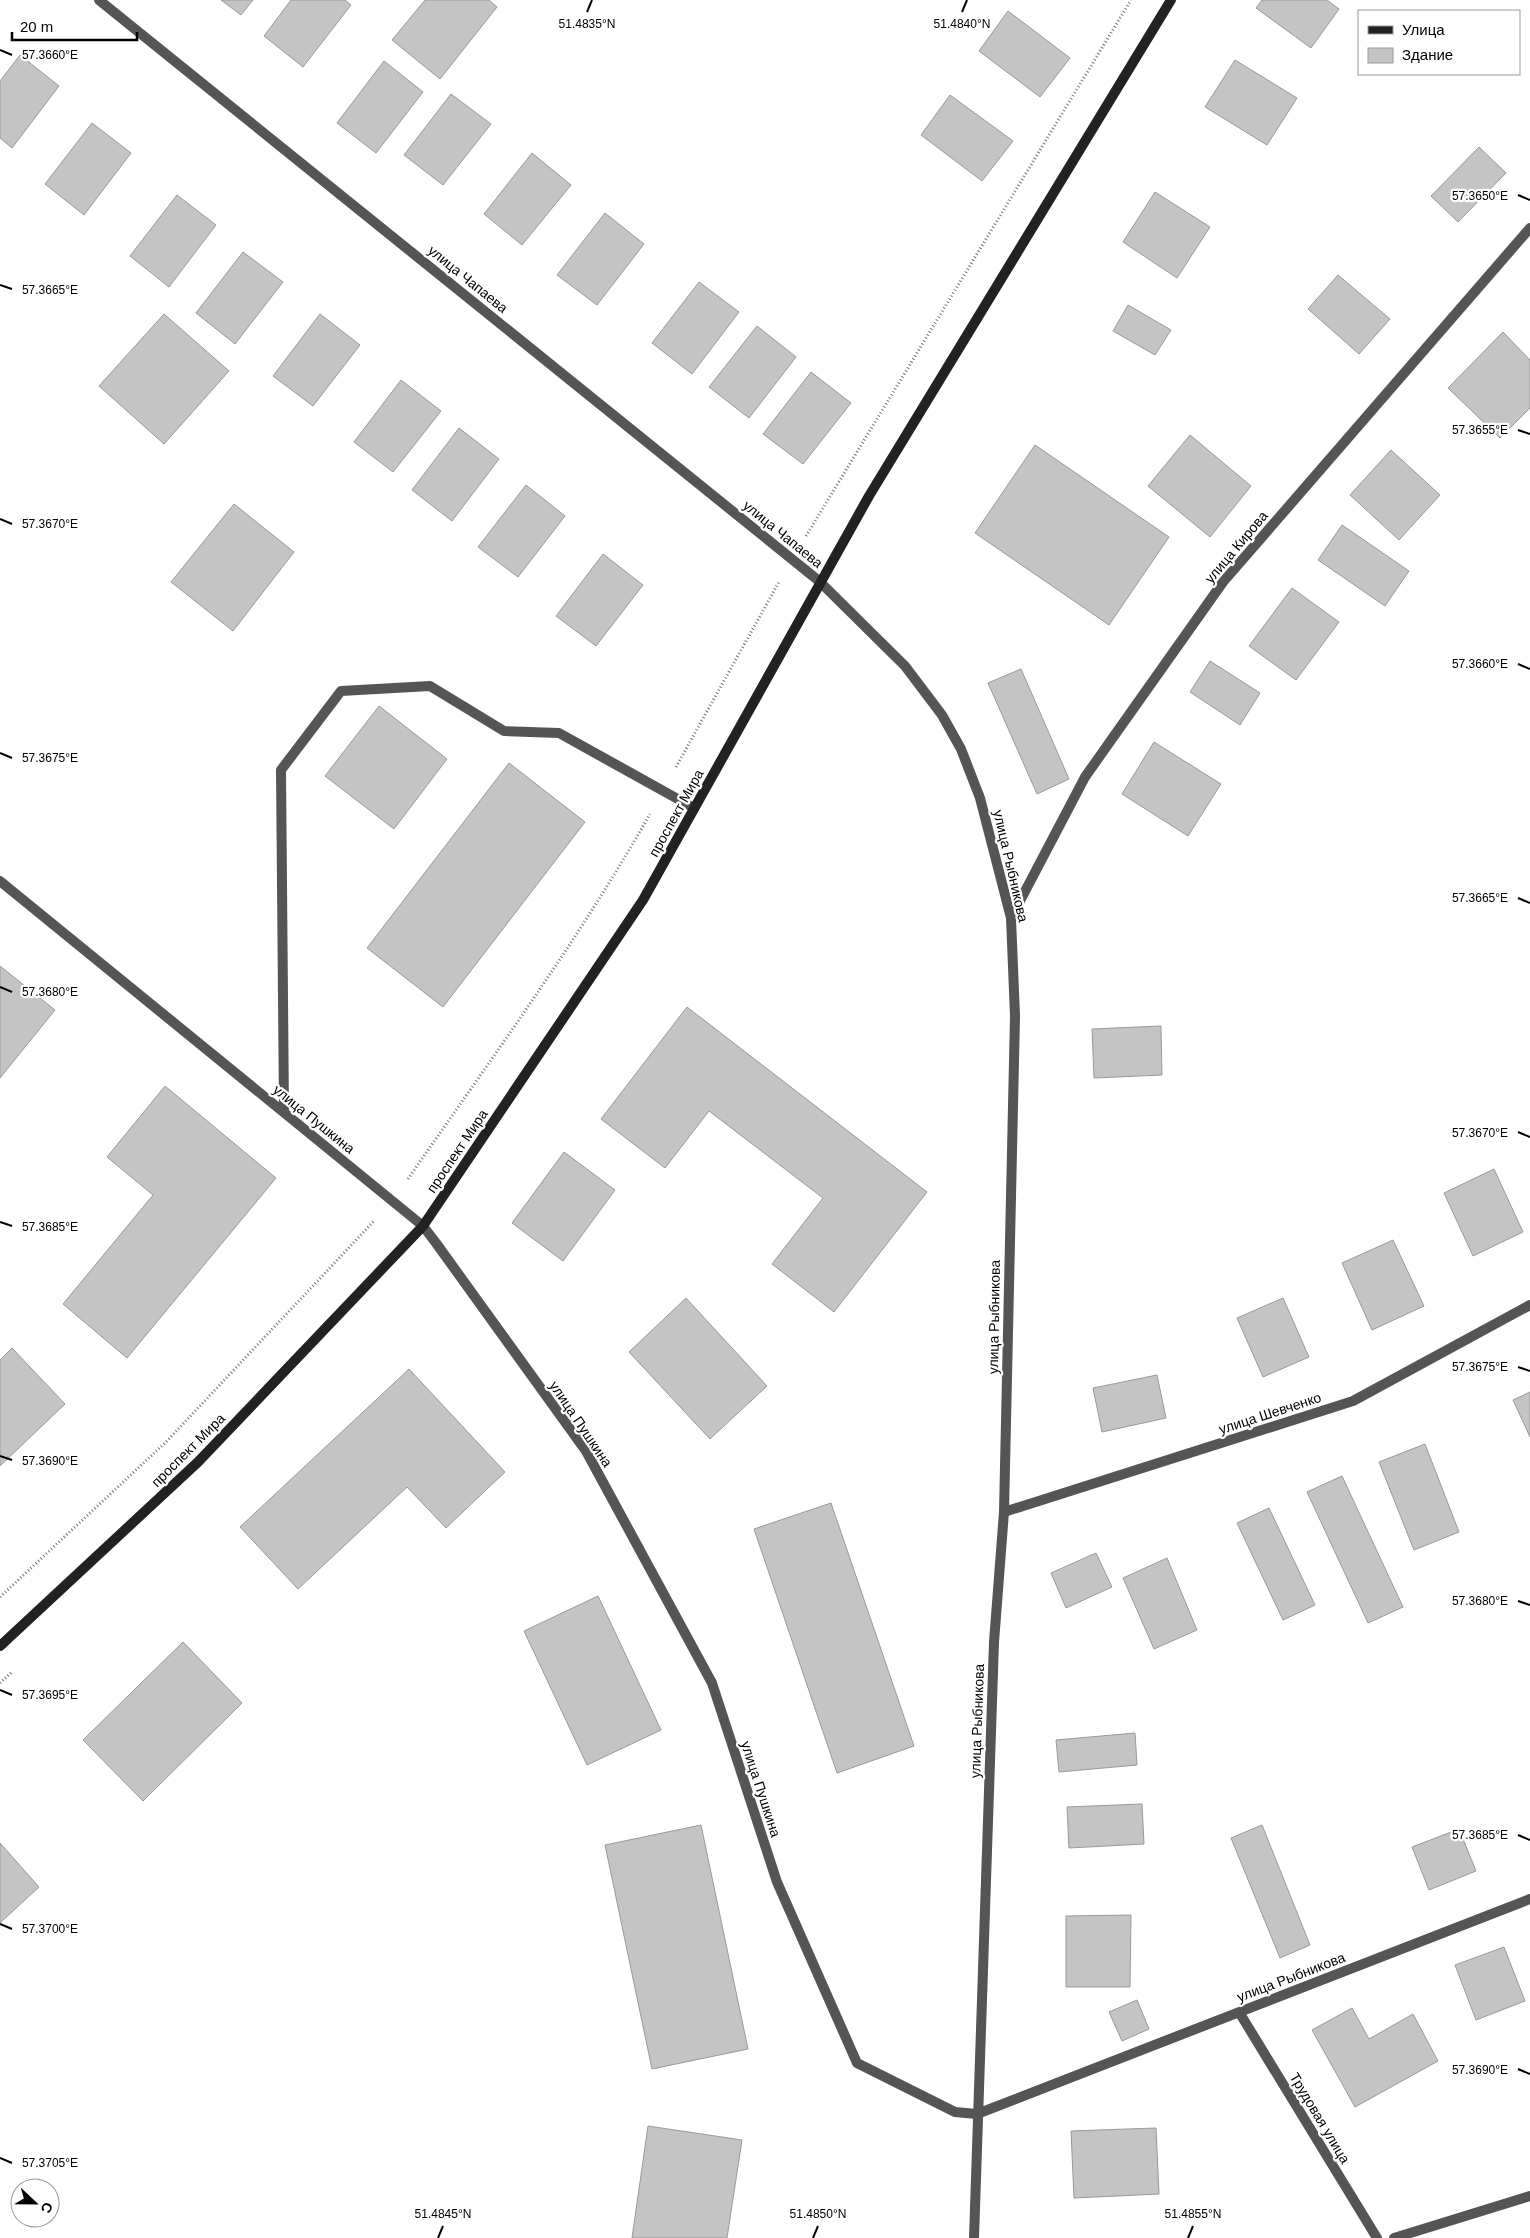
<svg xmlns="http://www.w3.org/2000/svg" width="1530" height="2238" viewBox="0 0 1530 2238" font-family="Arial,sans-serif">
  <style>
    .building { fill: #c4c4c4; stroke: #999 }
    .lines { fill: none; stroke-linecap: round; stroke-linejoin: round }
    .path { stroke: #777; stroke-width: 3; stroke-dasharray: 1 2.5; stroke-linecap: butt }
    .service { stroke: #555; stroke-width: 10 }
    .minor { stroke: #555; stroke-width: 10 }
    .tertiary { stroke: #555; stroke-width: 10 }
    .secondary { stroke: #222; stroke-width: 10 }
    .ticks { fill: none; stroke: #000; stroke-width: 2 }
    .labels { text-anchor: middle; stroke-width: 4.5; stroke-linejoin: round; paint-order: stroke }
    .street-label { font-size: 14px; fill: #000; stroke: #fff }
    .ticks-label { font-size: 12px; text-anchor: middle; fill: #000; stroke: #fff; stroke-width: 4.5; stroke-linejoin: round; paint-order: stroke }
  </style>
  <rect width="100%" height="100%" fill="#fff"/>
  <path class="building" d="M221,0H253L241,15Z
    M291,0H345L351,5L303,67L264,36Z
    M425,0H489L497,7L440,79L392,40Z
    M1262,0H1327L1339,9L1311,48L1256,8Z
    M1008,11L1070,58L1040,97L979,51Z
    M20,55L59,86L12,148L0,138V81Z
    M1235,60L1297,98L1267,145L1205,107Z
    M384,61L423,92L376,153L337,123Z
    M451,94L491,124L443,185L404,155Z
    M950,95L1013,141L982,181L921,135Z
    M92,123L131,153L84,215L45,184Z
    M1479,147L1506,173L1458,222L1431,196Z
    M532,153L571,185L522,245L484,214Z
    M1155,192L1210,227L1177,278L1123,242Z
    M177,195L216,225L169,287L130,256Z
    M605,213L644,244L597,305L557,275Z
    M243,252L283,282L235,344L196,313Z
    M1338,275L1390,319L1359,354L1308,309Z
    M699,282L739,312L692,374L652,343Z
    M1128,305L1171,330L1155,355L1113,331Z
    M164,314L229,371L164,444L99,386Z
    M320,314L360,345L313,406L273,376Z
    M757,326L796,357L749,418L709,387Z
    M1503,332L1530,360V408L1500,438L1448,388Z
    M811,372L851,403L803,464L763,434Z
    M401,380L441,411L393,472L354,442Z
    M459,428L499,459L452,521L412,490Z
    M1190,435L1251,486L1210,537L1148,486Z
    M1035,445L1169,537L1109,625L975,533Z
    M1391,450L1440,495L1399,540L1350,495Z
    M526,485L565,516L518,577L478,547Z
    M234,504L294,552L233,631L171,582Z
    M1342,525L1409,571L1385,606L1318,560Z
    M603,554L643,585L596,646L556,616Z
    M1292,588L1339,622L1296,680L1249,646Z
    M1210,661L1260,693L1240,725L1190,692Z
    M1021,669L1069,779L1037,794L988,683Z
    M379,706L447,759L394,829L325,776Z
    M1154,742L1221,784L1188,836L1122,794Z
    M509,763L585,822L443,1007L367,948Z
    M0,966L55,1010L0,1078Z
    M687,1007L927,1192L834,1312L772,1264L823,1198L709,1111L665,1168L601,1119Z
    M1161,1026L1162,1075L1094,1078L1092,1029Z
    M165,1086L276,1178L127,1358L63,1304L153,1195L107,1157Z
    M564,1152L615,1190L563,1261L512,1223Z
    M1494,1169L1523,1232L1473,1256L1444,1193Z
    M1393,1240L1424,1306L1372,1330L1342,1263Z
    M686,1298L767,1386L710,1439L629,1352Z
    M1283,1298L1309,1357L1263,1377L1237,1318Z
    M12,1348L65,1404L0,1466V1360Z
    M409,1369L505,1472L446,1528L407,1487L298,1589L240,1527Z
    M1157,1375L1166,1418L1102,1432L1093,1388Z
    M1530,1392V1437L1513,1400Z
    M1425,1444L1459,1532L1414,1550L1379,1462Z
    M1342,1476L1403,1607L1368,1623L1307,1492Z
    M831,1503L914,1746L837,1773L754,1529Z
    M1269,1508L1315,1605L1283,1620L1237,1523Z
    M1096,1553L1112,1587L1066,1608L1051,1573Z
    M1167,1558L1197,1630L1154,1649L1123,1578Z
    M598,1596L661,1730L587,1765L524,1631Z
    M183,1642L242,1703L143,1801L83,1740Z
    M1135,1733L1137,1765L1059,1772L1056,1740Z
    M1142,1804L1144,1844L1069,1848L1067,1807Z
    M701,1825L748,2049L652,2069L605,1845Z
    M1262,1825L1310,1945L1280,1958L1231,1838Z
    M1459,1829L1476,1871L1429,1890L1412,1847Z
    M0,1843L39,1887L0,1923Z
    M1131,1915L1130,1987H1066V1916Z
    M1504,1947L1525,2001L1476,2020L1455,1965Z
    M1137,2000L1149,2029L1122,2041L1109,2012Z
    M1352,2008L1369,2039L1413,2014L1438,2061L1355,2107L1312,2030Z
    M648,2126L742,2140L727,2238H632Z
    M1156,2128L1159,2194L1074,2198L1071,2131Z"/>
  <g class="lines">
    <path class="path" d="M806,536L1131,0
      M676,767L779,582
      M408,1179C491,1059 578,941 650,814
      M0,1597L166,1442L374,1221
      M0,1683L12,1672"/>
    <path class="service" d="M284,1112L281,770L341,691L430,686L504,731L559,733L694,808"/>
    <path class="minor" d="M0,881L423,1226L436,1243L586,1451L712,1683L777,1882L857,2063L955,2112L977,2114L1530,1899
      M1011,918L1085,777L1223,582L1530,228
      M1004,1512L1353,1401L1530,1305
      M1239,2012L1377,2238
      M1394,2238L1530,2196"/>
    <path class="tertiary" d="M99,0L819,581L905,666L942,715L961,749L980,798L1011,918L1015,1016L1004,1512L994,1642L974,2238"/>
    <path class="secondary" d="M0,1646L198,1462L423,1226L643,900L869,496L1171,0"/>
  </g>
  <path class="ticks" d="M587,12L592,0M962,12L967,0M0,50L12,55M1518,195L1530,200M0,285L12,289M1518,430L1530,434M0,519L12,524M1518,664L1530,669M0,753L12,758M1518,898L1530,903M0,987L12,992M1518,1132L1530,1137M0,1222L12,1226M1518,1367L1530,1371M0,1456L12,1460M1518,1601L1530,1605M0,1690L12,1695M1518,1835L1530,1840M0,1924L12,1929M1518,2069L1530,2074M0,2158L12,2163M438,2238L443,2226M813,2238L818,2226M1188,2238L1193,2226"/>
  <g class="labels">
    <g class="street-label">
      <text transform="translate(468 279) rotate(39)" y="5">улица Чапаева</text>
      <text transform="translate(783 534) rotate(39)" y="5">улица Чапаева</text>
      <text transform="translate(1236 547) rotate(-50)" y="5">улица Кирова</text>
      <text transform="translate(676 813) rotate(-61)" y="5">проспект Мира</text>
      <text transform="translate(1011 866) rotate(77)" y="5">улица Рыбникова</text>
      <text transform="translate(314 1119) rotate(39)" y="5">улица Пушкина</text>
      <text transform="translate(457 1151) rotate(-56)" y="5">проспект Мира</text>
      <text transform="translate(994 1317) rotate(-89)" y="5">улица Рыбникова</text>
      <text transform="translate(1270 1413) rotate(-18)" y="5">улица Шевченко</text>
      <text transform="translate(581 1424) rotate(56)" y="5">улица Пушкина</text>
      <text transform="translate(188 1450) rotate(-45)" y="5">проспект Мира</text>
      <text transform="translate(977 1721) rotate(-88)" y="5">улица Рыбникова</text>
      <text transform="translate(761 1789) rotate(72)" y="5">улица Пушкина</text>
      <text transform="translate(1291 1977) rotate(-21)" y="5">улица Рыбникова</text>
      <text transform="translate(1320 2118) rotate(59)" y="5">Трудовая улица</text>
    </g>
  </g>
  <g class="ticks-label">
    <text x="587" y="28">51.4835°N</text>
    <text x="962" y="28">51.4840°N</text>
    <text x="50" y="59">57.3660°E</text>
    <text x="1480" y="200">57.3650°E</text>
    <text x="50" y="294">57.3665°E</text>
    <text x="1480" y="434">57.3655°E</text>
    <text x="50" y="528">57.3670°E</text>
    <text x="1480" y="668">57.3660°E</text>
    <text x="50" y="762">57.3675°E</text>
    <text x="1480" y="902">57.3665°E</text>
    <text x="50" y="996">57.3680°E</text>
    <text x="1480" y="1137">57.3670°E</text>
    <text x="50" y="1231">57.3685°E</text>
    <text x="1480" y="1371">57.3675°E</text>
    <text x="50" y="1465">57.3690°E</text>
    <text x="1480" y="1605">57.3680°E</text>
    <text x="50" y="1699">57.3695°E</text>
    <text x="1480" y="1839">57.3685°E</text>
    <text x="50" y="1933">57.3700°E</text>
    <text x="1480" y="2074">57.3690°E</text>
    <text x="50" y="2167">57.3705°E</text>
    <text x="443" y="2218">51.4845°N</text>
    <text x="818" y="2218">51.4850°N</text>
    <text x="1193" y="2218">51.4855°N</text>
  </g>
  <rect x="1358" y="10" width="162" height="65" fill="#ffffff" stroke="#999999"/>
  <rect x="1368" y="26" width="25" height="8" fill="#222222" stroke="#999999"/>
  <text x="1402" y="35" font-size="15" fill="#000000">Улица</text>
  <rect x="1368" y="48" width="25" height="15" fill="#c4c4c4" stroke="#999999"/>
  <text x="1402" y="60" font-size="15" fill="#000000">Здание</text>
  <g transform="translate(35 2203) rotate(112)"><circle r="24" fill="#ffffff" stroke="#999999"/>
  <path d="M0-4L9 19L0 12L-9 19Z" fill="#000000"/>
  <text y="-8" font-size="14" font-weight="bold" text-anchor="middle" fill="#000000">С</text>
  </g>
  <path d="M12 32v8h125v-8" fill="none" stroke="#000000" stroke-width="2.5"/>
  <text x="20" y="32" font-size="15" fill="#000000" stroke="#ffffff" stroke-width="4" paint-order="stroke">20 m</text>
</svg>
